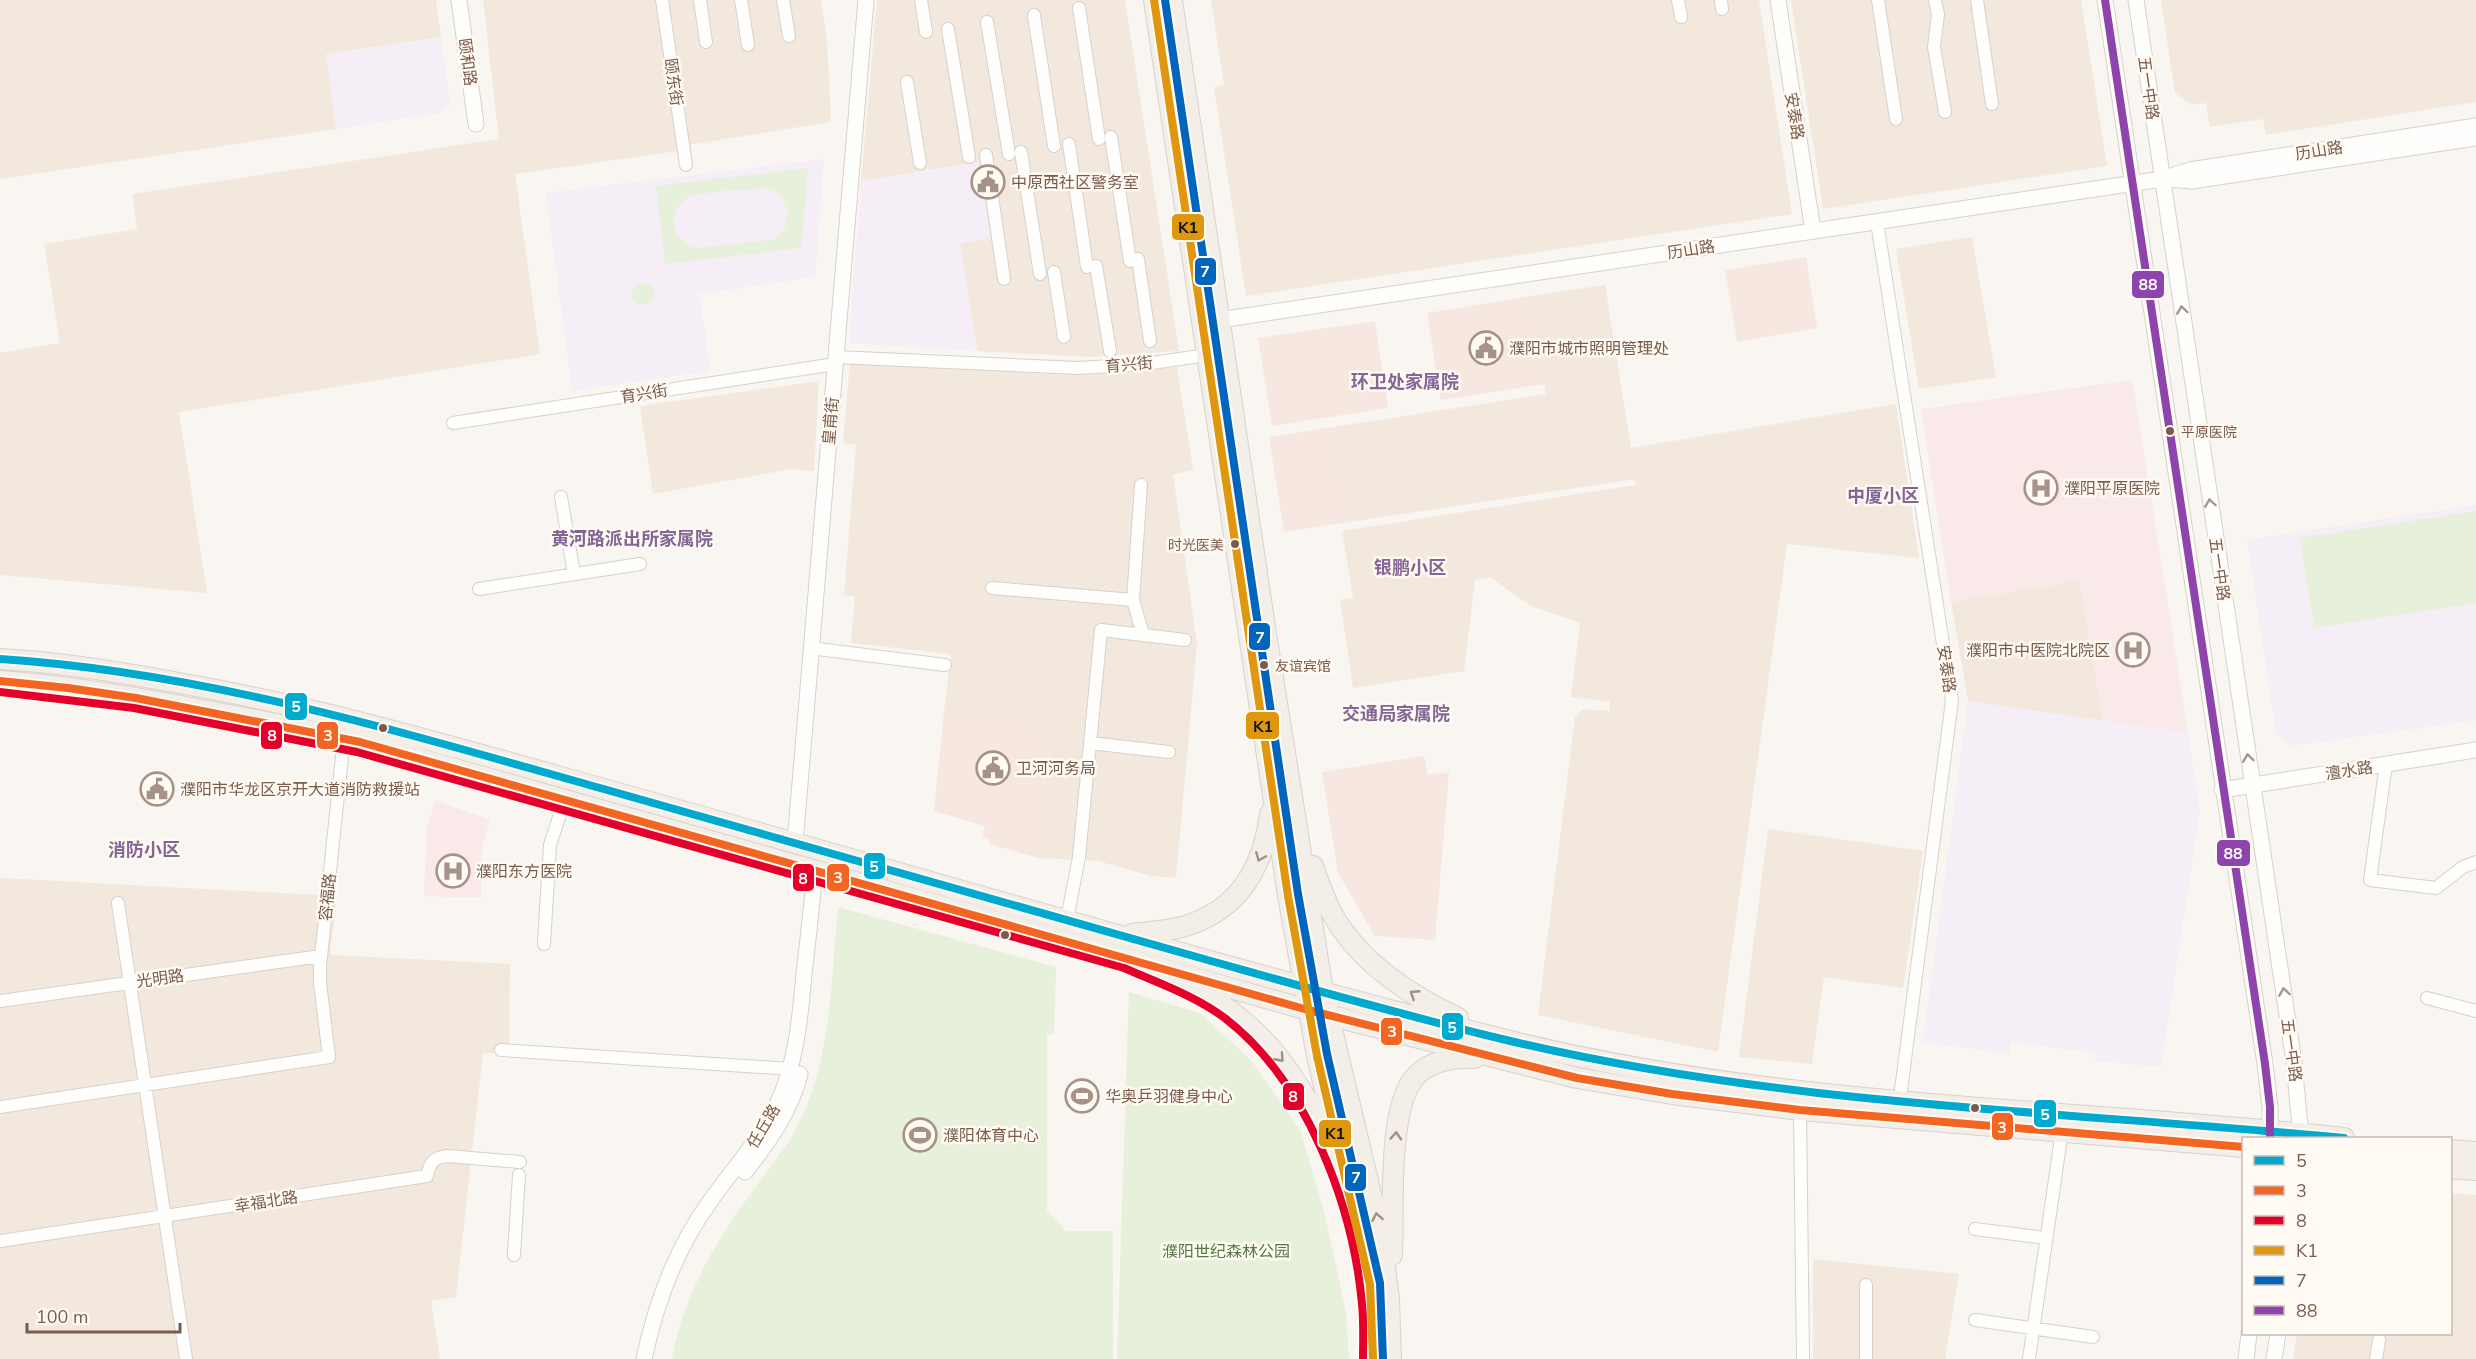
<svg xmlns="http://www.w3.org/2000/svg" width="2476" height="1359" viewBox="0 0 2476 1359" font-family="'Nunito Sans','Noto Sans SC',sans-serif">
  <style>
    .residential { fill: #f2e8de }
    .commercial { fill: #f6e8e1 }
    .education { fill: #f6eef6 }
    .medical { fill: #fae9e9 }
    .green { fill: #e7f0db; fill-rule: evenodd }
    .lines { fill: none; stroke-linecap: round; stroke-linejoin: round }
    .minor-casing { stroke: #d7d1cb; stroke-width: 14 }
    .tertiary-casing { stroke: #d7d1cb; stroke-width: 17 }
    .primary-casing { stroke: #dad1cc; stroke-width: 22 }
    .minor { stroke: #fefefd; stroke-width: 12 }
    .tertiary { stroke: #fefefd; stroke-width: 15 }
    .primary { stroke: #f3eee8; stroke-width: 20 }
    .bus-1-casing { stroke: #fffaf3; stroke-width: 12 }
    .bus-2-casing { stroke: #fffaf3; stroke-width: 12 }
    .bus-3-casing { stroke: #fffaf3; stroke-width: 12 }
    .bus-4-casing { stroke: #fffaf3; stroke-width: 12 }
    .bus-5-casing { stroke: #fffaf3; stroke-width: 12 }
    .bus-6-casing { stroke: #fffaf3; stroke-width: 12 }
    .bus-1 { stroke: #00a9ce; stroke-width: 8 }
    .bus-2 { stroke: #f26522; stroke-width: 8 }
    .bus-3 { stroke: #e4002b; stroke-width: 8 }
    .bus-4 { stroke: #de970f; stroke-width: 8 }
    .bus-5 { stroke: #0065bd; stroke-width: 8 }
    .bus-6 { stroke: #8e44ad; stroke-width: 8 }
    .oneway { stroke: #a8958b }
    .oneway2 { stroke: #a48f83 }
    .bus-dot { fill: #7a5c4d; stroke: #fffaf3; stroke-width: 2 }
    .labels { text-anchor: middle; stroke-width: 5; stroke-linejoin: round; paint-order: stroke }
    .bus-label { font-size: 14px; fill: #7a5c4d; stroke: #fffaf3; text-anchor: start }
    .street-label { font-size: 16px; fill: #7a5c4d; stroke: #fffaf3 }
    .poi-label { font-size: 16px; fill: #7a5c4d; stroke: #fffaf3; text-anchor: start }
    .park-label { font-size: 16px; fill: #537a41; stroke: #fffaf3 }
    .neighbourhood-label { font-size: 18px; font-weight: bold; fill: #846695; stroke: #fffaf3 }
    .line-badge { stroke: #fffaf3; stroke-width: 2 }
    .badge-label { font-size: 16px; text-anchor: middle; font-weight: bold; fill: #fff }
    .pale-badge-label { font-size: 16px; text-anchor: middle; font-weight: bold; fill: #111 }
  </style>
  <rect width="100%" height="100%" fill="#f9f5f0"/>
  <path class="residential" d="M0,0H436L441,37L326,54L336,129L0,179Z
    M483,0H657L678,151L515,174L540,354L179,412L207,593L0,575V353L60,343L44,244L137,229L132,194L499,139Z
    M667,0H821L827,40L831,122L688,145Z
    M877,0H1125L1179,351L1091,357L977,351L960,244L979,162L861,181Z
    M1211,0H1759L1792,214L1246,296L1214,87L1224,85Z
    M1791,0H2081L2107,166L1823,209Z
    M2161,0H2476V102L2266,135L2263,119L2210,127L2206,103L2191,105L2175,93Z
    M1972,237L1996,377L1919,389L1896,249Z
    M1605,285L1631,448L1896,404L1919,558L1787,544L1718,1052L1538,1015L1575,717L1583,709L1610,711V702L1571,697L1580,623L1531,606L1490,577L1475,580L1464,671L1353,688L1340,600L1353,598L1342,531L1636,485L1635,479L1349,522L1334,427L1546,394L1532,296Z
    M850,362L1063,375L1124,373L1177,367L1193,470L1173,474L1197,644L1176,878L1151,876L1098,861L1038,858L1052,724L944,712L951,654L851,643L855,596L844,595L856,445L843,443Z
    M819,381L814,471L791,469L653,494L640,406Z
    M2080,580L2103,721L1968,701L1951,602Z
    M1768,829L1923,851L1903,988L1824,977L1812,1064L1739,1057Z
    M0,878L337,896L330,955L510,964L509,1053H483L456,1297L431,1301L440,1359H0Z
    M2451,1193L2476,1195V1359H2293L2297,1334H2450Z
    M1813,1259L1959,1274L1945,1359H1813Z"/>
  <path class="commercial" d="M1806,257L1817,328L1737,342L1725,270Z
    M1532,296L1545,384L1441,400L1427,313Z
    M1375,321L1388,408L1272,426L1258,338Z
    M1334,427L1349,522L1284,532L1269,437Z
    M944,712L1052,724L1038,858L989,844L990,839L982,837L985,826L934,811Z
    M1424,756L1428,775L1449,772L1435,940L1375,936L1338,873L1322,772Z"/>
  <path class="education" d="M441,37L450,104L440,113L336,129L326,54Z
    M824,159L815,277L700,294L710,371L572,391L546,193Z
    M979,162L991,238L960,244L977,351L849,343L861,181Z
    M2476,505V720L2292,746L2276,733L2247,540Z
    M1968,701L2188,733L2200,811L2161,1067L2095,1061L2096,1053L2011,1042L2009,1054L1923,1042Z"/>
  <path class="medical" d="M2132,380L2162,567L2188,733L2103,721L2080,580L1951,602L1921,409Z
    M435,800L490,820L482,846L481,898L424,896L427,829Z"/>
  <path class="green" d="M808,168L801,248L665,264L656,186ZM766,188L778,193L788,210L785,228L777,237L772,240L696,248C685,245 677,238 674,226C672,216 678,204 687,198C699,191 750,190 766,188Z
    M632 294a11 11 0 1 1 22 0a11 11 0 1 1-22 0Z
    M2476,511V603L2314,628L2300,538Z
    M838,907L1056,967L1054,1034H1047V1211L1066,1231H1113V1359H672C683,1298 713,1245 749,1196C766,1172 785,1151 798,1125C832,1058 831,979 838,907Z
    M1129,992L1200,1013L1251,1060L1300,1130L1324,1211L1346,1312L1349,1359H1117Z"/>
  <g class="lines">
    <g class="minor-casing">
      <path id="minor" d="M662,0L686,165
        M700,0L706,42
        M741,0L748,45
        M783,0L789,36
        M921,0L926,32
        M1678,0L1681,17
        M1721,0L1722,9
        M1878,0L1896,119
        M1935,0L1938,14L1934,47L1945,112
        M1977,0L1992,104
        M1079,8L1099,139
        M1034,15L1054,146
        M987,22L1009,154
        M948,29L969,157
        M907,82L920,163
        M1111,137L1130,261
        M1069,144L1087,267
        M1021,152L1040,274
        M986,155L1004,279
        M1877,222L1952,701L1899,1105
        M1138,259L1150,341
        M1096,266L1110,351
        M1054,272L1064,337
        M836,357L1078,368L1145,364L1207,355
        M453,423L835,364
        M1141,485L1133,600L1143,635
        M561,497L574,574
        M992,588L1133,600
        M479,589L640,564
        M810,648L945,665
        M1090,743L1169,752
        M2386,764L2370,880L2436,888L2463,867L2476,862
        M118,903L186,1359
        M1067,919L1079,857L1101,630L1185,640
        M544,944L550,845L565,799
        M2427,998L2476,1011
        M0,1001L321,956
        M501,1050L791,1069
        M0,1107L329,1057L320,983V966L344,738
        M1800,1110L1803,1359
        M1975,1229L2046,1238
        M0,1241L427,1176C430,1163 432,1158 447,1156L520,1162
        M514,1255L519,1175
        M1975,1320L2093,1337
        M1866,1359V1285
        M2029,1359L2062,1131
        M2376,1359L2379,1340"/>
    </g>
    <g class="tertiary-casing">
      <path id="tertiary" d="M459,0L476,124
        M1778,0L1813,231
        M2105,0L2265,1064L2270,1107V1138
        M2136,0L2294,1062L2301,1138
        M2168,179L2192,181L2476,138
        M1219,320L2162,179L2190,170L2476,126
        M2222,790L2476,750
        M795,843L866,0
        M745,1172C768,1143 791,1111 800,1074
        M644,1359C656,1302 676,1248 711,1200C733,1169 759,1141 776,1107C796,1065 800,1020 804,974C808,939 812,905 815,870
        M2246,1359L2249,1334
        M2274,1359L2278,1334"/>
    </g>
    <g class="primary-casing">
      <path id="primary" d="M1154,0L1288,896L1317,1056L1370,1285L1373,1359
        M1172,0L1266,634L1323,991L1381,1236L1389,1299L1391,1359
        M0,659C60,662 120,672 179,683C322,708 461,749 600,788C902,872 1202,963 1506,1040C1781,1109 2064,1107 2344,1138
        M0,681C61,685 121,695 181,706C241,717 300,728 360,742L1308,1010L1577,1078L1672,1094L1800,1110L2244,1147
        M1313,866C1319,883 1325,901 1334,917C1361,963 1411,996 1458,1018
        M1132,934C1148,932 1166,931 1182,927C1238,911 1263,869 1270,814
        M1185,984C1256,1017 1297,1072 1328,1142
        M2450,1150L2476,1152
        M2450,1168L2476,1170
        M1392,1255C1394,1212 1387,1108 1415,1077C1429,1061 1454,1057 1475,1058"/>
    </g>
    <use href="#minor" class="minor"/>
    <use href="#tertiary" class="tertiary"/>
    <use href="#primary" class="primary"/>
    <g class="bus-1-casing">
      <path id="bus-1" d="M0,659C204,672 404,733 600,788C801,845 1002,903 1204,959C1304,987 1405,1016 1506,1040C1781,1106 2064,1111 2344,1138"/>
    </g>
    <g class="bus-2-casing">
      <path id="bus-2" d="M0,681L68,688L136,698L360,742L1308,1010L1577,1078L1672,1094L1800,1110L2244,1147"/>
    </g>
    <g class="bus-3-casing">
      <path id="bus-3" d="M0,692L134,708L357,752L1124,968C1158,983 1196,996 1226,1019C1307,1082 1353,1205 1362,1304C1364,1322 1363,1341 1363,1359"/>
    </g>
    <g class="bus-4-casing">
      <path id="bus-4" d="M1154,0L1288,896L1317,1056L1370,1285L1373,1359"/>
    </g>
    <g class="bus-5-casing">
      <path id="bus-5" d="M1165,0L1298,894L1327,1054L1380,1283L1383,1359"/>
    </g>
    <g class="bus-6-casing">
      <path id="bus-6" d="M2105,0L2265,1064L2270,1107V1138"/>
    </g>
    <use href="#bus-1" class="bus-1"/>
    <use href="#bus-2" class="bus-2"/>
    <use href="#bus-3" class="bus-3"/>
    <use href="#bus-4" class="bus-4"/>
    <use href="#bus-5" class="bus-5"/>
    <use href="#bus-6" class="bus-6"/>
  </g>
  <defs><path id="oneway-chevron" d="M-2-3.5L2.5 0L-2 3.5" fill="none" stroke-width="1.6" stroke-linecap="round" stroke-linejoin="round" transform="scale(1.5)"/></defs>
  <g class="oneway">
    <use href="#oneway-chevron" transform="translate(2182 310) rotate(-98)"/>
    <use href="#oneway-chevron" transform="translate(2210 503) rotate(-98)"/>
    <use href="#oneway-chevron" transform="translate(2248 758) rotate(-98)"/>
    <use href="#oneway-chevron" transform="translate(2284 992) rotate(-99)"/>
  </g>
  <g class="oneway2">
    <use href="#oneway-chevron" transform="translate(1260 857) rotate(112)"/>
    <use href="#oneway-chevron" transform="translate(1414 994) rotate(-147)"/>
    <use href="#oneway-chevron" transform="translate(1280 1058) rotate(48)"/>
    <use href="#oneway-chevron" transform="translate(1396 1136) rotate(-86)"/>
    <use href="#oneway-chevron" transform="translate(1377 1217) rotate(-100)"/>
  </g>
  <defs>
    <g id="civic-ring" transform="scale(1.725)"><circle r="9.5" fill="#fffaf3" stroke="#a69286" stroke-width="1.5"/><path d="M-.6-6.5H3V-4.5H.6V-3L4-1V1h2V6H-6V1h2V-1L-.6-3ZM-1.2 2.5V6h2.4V2.5Z" fill="#a69286"/></g>
    <g id="hospital-ring" transform="scale(1.725)"><circle r="9.5" fill="#fffaf3" stroke="#a69286" stroke-width="1.5"/><path d="M-5-5h3v3.5h4V-5h3V5h-3V1.5h-4V5h-3Z" fill="#a69286"/></g>
    <g id="stadium-ring" transform="scale(1.725)"><circle r="9.5" fill="#fffaf3" stroke="#a69286" stroke-width="1.5"/><path d="M0-5a6.5 5 0 1 0 0 10a6.5 5 0 1 0 0-10ZM-3.5-1.8h7v3.6h-7Z" fill="#a69286"/></g>
  </defs>
  <g fill-rule="evenodd">
    <use href="#civic-ring" x="988" y="182"/>
    <use href="#civic-ring" x="1486" y="348"/>
    <use href="#hospital-ring" x="2041" y="488"/>
    <use href="#hospital-ring" x="2133" y="650"/>
    <use href="#civic-ring" x="993" y="768"/>
    <use href="#civic-ring" x="157" y="789"/>
    <use href="#hospital-ring" x="453" y="871"/>
    <use href="#stadium-ring" x="1082" y="1096"/>
    <use href="#stadium-ring" x="920" y="1135"/>
  </g>
  <g class="bus-dot">
    <circle cx="2170" cy="431" r="5"/>
    <circle cx="1235" cy="544" r="5"/>
    <circle cx="1264" cy="665" r="5"/>
    <circle cx="383" cy="728" r="5"/>
    <circle cx="1005" cy="935" r="5"/>
    <circle cx="1975" cy="1108" r="5"/>
  </g>
  <g class="labels">
    <g class="bus-label">
      <text x="2181" y="437">平原医院</text>
      <text x="1224" y="550" text-anchor="end">时光医美</text>
      <text x="1275" y="671">友谊宾馆</text>
    </g>
    <g class="street-label">
      <text transform="translate(468 62) rotate(82)" y="6">颐和路</text>
      <text transform="translate(674 82) rotate(82)" y="6">颐东街</text>
      <text transform="translate(2149 88) rotate(82)" y="6">五一中路</text>
      <text transform="translate(1795 116) rotate(81)" y="6">安泰路</text>
      <text transform="translate(2319 150) rotate(-9)" y="6">历山路</text>
      <text transform="translate(1691 249) rotate(-9)" y="6">历山路</text>
      <text transform="translate(1129 364) rotate(-5)" y="6">育兴街</text>
      <text transform="translate(644 393) rotate(-9)" y="6">育兴街</text>
      <text transform="translate(830 421) rotate(-85)" y="6">皇甫街</text>
      <text transform="translate(2220 569) rotate(82)" y="6">五一中路</text>
      <text transform="translate(1947 669) rotate(82)" y="6">安泰路</text>
      <text transform="translate(2349 770) rotate(-9)" y="6">澶水路</text>
      <text transform="translate(327 897) rotate(-84)" y="6">容福路</text>
      <text transform="translate(160 978) rotate(-8)" y="6">光明路</text>
      <text transform="translate(2292 1050) rotate(82)" y="6">五一中路</text>
      <text transform="translate(763 1126) rotate(-59)" y="6">任丘路</text>
      <text transform="translate(266 1201) rotate(-9)" y="6">幸福北路</text>
    </g>
    <g class="poi-label">
      <text x="1011" y="188">中原西社区警务室</text>
      <text x="1509" y="354">濮阳市城市照明管理处</text>
      <text x="2064" y="494">濮阳平原医院</text>
      <text x="2110" y="656" text-anchor="end">濮阳市中医院北院区</text>
      <text x="1016" y="774">卫河河务局</text>
      <text x="180" y="795">濮阳市华龙区京开大道消防救援站</text>
      <text x="476" y="877">濮阳东方医院</text>
      <text x="1105" y="1102">华奥乒羽健身中心</text>
      <text x="943" y="1141">濮阳体育中心</text>
    </g>
    <g class="park-label">
      <text x="1226" y="1257">濮阳世纪森林公园</text>
    </g>
    <g class="neighbourhood-label">
      <text x="1405" y="388">环卫处家属院</text>
      <text x="1883" y="502">中厦小区</text>
      <text x="632" y="545">黄河路派出所家属院</text>
      <text x="1410" y="574">银鹏小区</text>
      <text x="1396" y="720">交通局家属院</text>
      <text x="144" y="856">消防小区</text>
    </g>
  </g>
  <g class="line-badge">
    <rect x="1171" y="213" width="34" height="28" rx="6" fill="#de970f"/>
    <rect x="1194" y="257" width="23" height="29" rx="6" fill="#0065bd"/>
    <rect x="2131" y="270" width="34" height="29" rx="6" fill="#8e44ad"/>
    <rect x="1248" y="622" width="23" height="29" rx="6" fill="#0065bd"/>
    <rect x="284" y="692" width="24" height="29" rx="6" fill="#00a9ce"/>
    <rect x="1245" y="711" width="35" height="29" rx="6" fill="#de970f"/>
    <rect x="260" y="721" width="23" height="29" rx="6" fill="#e4002b"/>
    <rect x="316" y="721" width="23" height="29" rx="6" fill="#f26522"/>
    <rect x="2216" y="839" width="35" height="28" rx="6" fill="#8e44ad"/>
    <rect x="863" y="852" width="23" height="28" rx="6" fill="#00a9ce"/>
    <rect x="826" y="863" width="24" height="29" rx="6" fill="#f26522"/>
    <rect x="792" y="863" width="23" height="29" rx="6" fill="#e4002b"/>
    <rect x="1441" y="1012" width="23" height="29" rx="6" fill="#00a9ce"/>
    <rect x="1380" y="1017" width="23" height="29" rx="6" fill="#f26522"/>
    <rect x="1282" y="1082" width="23" height="29" rx="6" fill="#e4002b"/>
    <rect x="2033" y="1099" width="24" height="29" rx="6" fill="#00a9ce"/>
    <rect x="1991" y="1112" width="23" height="29" rx="6" fill="#f26522"/>
    <rect x="1318" y="1119" width="34" height="29" rx="6" fill="#de970f"/>
    <rect x="1344" y="1163" width="23" height="29" rx="6" fill="#0065bd"/>
  </g>
  <g class="badge-label">
    <text x="1205" y="277">7</text>
    <text x="2148" y="290">88</text>
    <text x="1260" y="643">7</text>
    <text x="296" y="712">5</text>
    <text x="272" y="741">8</text>
    <text x="328" y="741">3</text>
    <text x="2233" y="859">88</text>
    <text x="874" y="872">5</text>
    <text x="838" y="883">3</text>
    <text x="803" y="884">8</text>
    <text x="1452" y="1033">5</text>
    <text x="1392" y="1037">3</text>
    <text x="1293" y="1102">8</text>
    <text x="2045" y="1120">5</text>
    <text x="2002" y="1133">3</text>
    <text x="1356" y="1183">7</text>
  </g>
  <g class="pale-badge-label">
    <text x="1188" y="233">K1</text>
    <text x="1263" y="732">K1</text>
    <text x="1335" y="1139">K1</text>
  </g>
  <rect x="2242" y="1137" width="210" height="198" fill="#fffaf3" stroke="#cabbb1" stroke-width="1.5"/>
  <rect x="2254" y="1156" width="30" height="9" fill="#00a9ce" stroke="#cabbb1" stroke-width="1.5"/>
  <text x="2296" y="1167" font-size="18" fill="#7a5c4d">5</text>
  <rect x="2254" y="1186" width="30" height="9" fill="#f26522" stroke="#cabbb1" stroke-width="1.5"/>
  <text x="2296" y="1197" font-size="18" fill="#7a5c4d">3</text>
  <rect x="2254" y="1216" width="30" height="9" fill="#e4002b" stroke="#cabbb1" stroke-width="1.5"/>
  <text x="2296" y="1227" font-size="18" fill="#7a5c4d">8</text>
  <rect x="2254" y="1246" width="30" height="9" fill="#de970f" stroke="#cabbb1" stroke-width="1.5"/>
  <text x="2296" y="1257" font-size="18" fill="#7a5c4d">K1</text>
  <rect x="2254" y="1276" width="30" height="9" fill="#0065bd" stroke="#cabbb1" stroke-width="1.5"/>
  <text x="2296" y="1287" font-size="18" fill="#7a5c4d">7</text>
  <rect x="2254" y="1306" width="30" height="9" fill="#8e44ad" stroke="#cabbb1" stroke-width="1.5"/>
  <text x="2296" y="1317" font-size="18" fill="#7a5c4d">88</text>
  <path d="M27 1323v9h153v-9" fill="none" stroke="#7a5c4d" stroke-width="3"/>
  <text x="36" y="1323" font-size="18" fill="#7a5c4d" stroke="#fffaf3" stroke-width="4.5" paint-order="stroke">100 m</text>
</svg>
